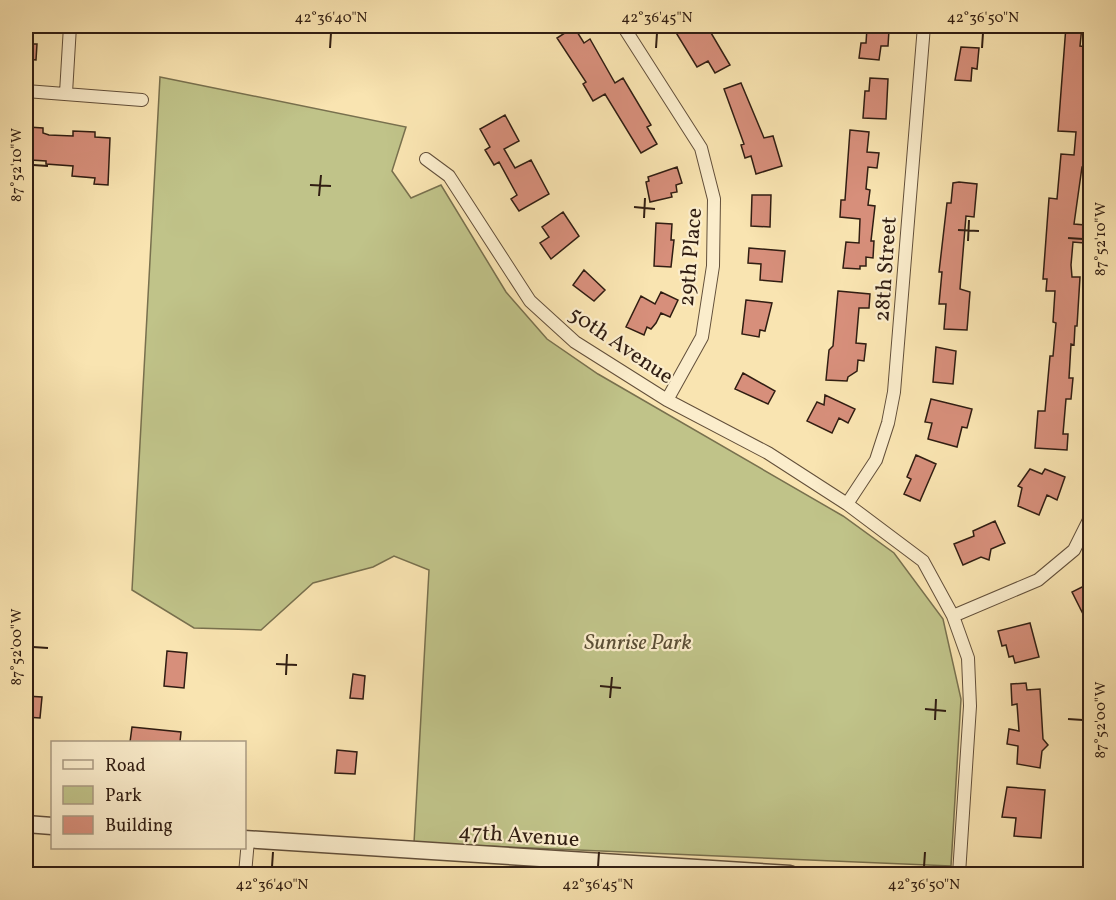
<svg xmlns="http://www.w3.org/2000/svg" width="1116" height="900" viewBox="0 0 1116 900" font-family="Vollkorn,serif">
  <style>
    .green { fill: #c0c389; stroke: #78704e; stroke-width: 1.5 }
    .building { fill: #d78f7b; stroke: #301d12; stroke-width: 1.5 }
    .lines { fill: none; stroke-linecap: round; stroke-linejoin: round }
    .minor-casing { stroke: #624f3a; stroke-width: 14 }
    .tertiary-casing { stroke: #624f3a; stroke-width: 19 }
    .minor { stroke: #fbedcc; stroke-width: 12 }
    .tertiary { stroke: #fbedcc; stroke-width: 16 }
    .ticks { fill: none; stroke: #301d12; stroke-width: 2 }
    .labels { text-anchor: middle; stroke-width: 4.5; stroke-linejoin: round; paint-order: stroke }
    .street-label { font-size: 22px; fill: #301d12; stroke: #fbedcc }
    .park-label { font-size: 22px; font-style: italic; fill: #5b4f36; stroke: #fbedcc }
    .neatline { fill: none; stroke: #301d12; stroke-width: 2 }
    .ticks-label { font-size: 15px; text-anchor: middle; fill: #301d12 }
  </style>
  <rect width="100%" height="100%" fill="#f9e4b1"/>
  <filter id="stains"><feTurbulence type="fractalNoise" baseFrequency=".00333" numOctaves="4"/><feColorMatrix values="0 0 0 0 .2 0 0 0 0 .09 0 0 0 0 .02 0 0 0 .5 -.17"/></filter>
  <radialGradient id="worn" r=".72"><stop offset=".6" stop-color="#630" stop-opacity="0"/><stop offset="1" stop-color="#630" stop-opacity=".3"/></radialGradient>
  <path class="green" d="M160,77L406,127L392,171L411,198L441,185L506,292L547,339L598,374L843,516L894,553L943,619L961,699L951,866L414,843L429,570L394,556L373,567L313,583L261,630L194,628L132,590Z"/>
  <path class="building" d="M683,26H707L730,65L715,73L708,61L697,67L675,31Z
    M1066,26H1082L1080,46L1090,47V83L1086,82L1083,117H1090V167H1082L1074,224L1085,225L1084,243L1073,242L1071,265L1072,277H1080L1077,326H1075L1074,345L1071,344L1069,378H1073L1071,399H1066L1063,434H1068L1067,450L1035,448L1038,411H1045L1050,356H1053L1056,323L1053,322L1055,291H1046L1047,279H1043L1049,198L1057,199L1061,154L1074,155L1076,132L1058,131Z
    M574,27L584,43L590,39L615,83L623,78L651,125L647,127L657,144L641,153L605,94L593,101L583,84L586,82L557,38Z
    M867,28L889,30L888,46H881L879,60L859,58L861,43H866Z
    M26,44H37L36,60L26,59Z
    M961,47L979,48L977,69L972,68L971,81L955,80Z
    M870,78L888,79L886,119L863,118L865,91H869Z
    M741,83L764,138L773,136L782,166L756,174L751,156L745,158L741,145L744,144L724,89Z
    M505,115L519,141L504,149L515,168L531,160L549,194L519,211L511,199L517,195L499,162L494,165L485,150L490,147L480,129Z
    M28,127L43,128V133L49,135L73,136V131L95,132V137L110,138L108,185L94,184L95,178L72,176L73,166L46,164V161L31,160V143H26V128Z
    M850,130L869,132L867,152L879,153L877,168L868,167L866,189L870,190L868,205L875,206L871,241H874L873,258L866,257V266H860V269L843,268L846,242L859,243L860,219L840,217L841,200H845Z
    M677,167L682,183L676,185L677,192L671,193L672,197L650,202L646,182L649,181L648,177Z
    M959,182L977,184L974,217L966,216L960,289L970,292L967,330L944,329L946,304H939L942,272H939L947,203H951L953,183Z
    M752,195H771L770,227L751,226Z
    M563,212L579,236L551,259L540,243L549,237L542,227Z
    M656,223L672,224L671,240H674L671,267L654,266Z
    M749,248L785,251L782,282L760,280L761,264L748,263Z
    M584,270L605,290L594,301L573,285Z
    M838,291L870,294L869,308H859L856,343L866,344L864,361L858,360L857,371L848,377L847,381L826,380L829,350L833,346Z
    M661,292L678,300L670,317L661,313L656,323L651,329L647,327L644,335L626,327L641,296L655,304Z
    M746,300L772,303L765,331L760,330L759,337L742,334Z
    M936,347L956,351L953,384L933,382Z
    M743,373L775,391L768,404L735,389Z
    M825,395L855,409L848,423L839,418L832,433L807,421L817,402L824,405Z
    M931,399L972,409L967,428L962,427L957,447L928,439L932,423L925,422Z
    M916,455L936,464L920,501L904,494L911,479L907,477Z
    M1030,469L1042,474L1045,469L1065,477L1057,500L1047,495L1039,515L1018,506L1022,488L1018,486Z
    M995,521L1005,543L991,549L989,560L981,557L963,565L954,544L974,536L973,531Z
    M1090,583V610L1083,614L1072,592Z
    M1030,623L1039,657L1015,663L1013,656L1009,657L1006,645L1002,646L998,631Z
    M167,651L187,653L184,688L164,686Z
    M353,674L365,676L363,699L350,698Z
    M1026,683L1027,690L1040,689L1043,739L1048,745L1042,751L1040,768L1017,764L1018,746L1007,744L1009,729L1019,731L1017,704L1012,705L1011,684Z
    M26,696L42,697L40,718L26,717Z
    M132,727L181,732L180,742H130Z
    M337,750L357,752L355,774L335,773Z
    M1007,787L1045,790L1041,838L1014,836L1016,818L1002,817Z"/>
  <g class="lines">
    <g class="minor-casing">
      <path id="minor" d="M623,26L701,148L714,199L713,266L702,337L667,400
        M26,91L142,100
        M66,93L70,26
        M426,159L449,176L530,301L575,342L667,400L768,453L847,504L923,561L953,616L968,658L970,706L959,874
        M847,504L876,460L888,423L894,392L924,26
        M953,616L1038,580L1074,550L1090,518
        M245,874L248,840"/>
    </g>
    <g class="tertiary-casing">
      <path id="tertiary" d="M26,824L52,826
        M244,839L790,874"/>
    </g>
    <use href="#minor" class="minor"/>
    <use href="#tertiary" class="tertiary"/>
  </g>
  <path class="ticks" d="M330,48L331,33M656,48L657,33M982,48L983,33M33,165L48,166M310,185L331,186M319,196L321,175M634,207L655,209M644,218L645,198M958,230L979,231M1068,238L1083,239M968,241L969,220M33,647L48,648M276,664L297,665M286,675L287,654M600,686L621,688M610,698L612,677M925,709L946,711M1068,719L1083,720M935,720L936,699M272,867L273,852M598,867L599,852M924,867L925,852"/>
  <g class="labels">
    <g class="street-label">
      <text transform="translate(689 257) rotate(-85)" y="8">29th Place</text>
      <text transform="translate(884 269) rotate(-86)" y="8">28th Street</text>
      <text transform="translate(622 344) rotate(34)" y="8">50th Avenue</text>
      <text transform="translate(519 834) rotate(4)" y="8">47th Avenue</text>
    </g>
    <g class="park-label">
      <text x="638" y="649">Sunrise Park</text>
    </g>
  </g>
  <rect width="1116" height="900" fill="none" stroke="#f9e4b1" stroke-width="66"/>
  <rect x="51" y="741" width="195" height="108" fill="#fbedcc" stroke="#aa9a82" stroke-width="1.5"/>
  <rect x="63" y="760" width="30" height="9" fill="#fbedcc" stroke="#aa9a82" stroke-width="1.5"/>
  <text x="105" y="771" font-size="18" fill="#301d12">Road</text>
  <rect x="63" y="786" width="30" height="18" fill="#c0c389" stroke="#aa9a82" stroke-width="1.5"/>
  <text x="105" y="801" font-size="18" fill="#301d12">Park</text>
  <rect x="63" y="816" width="30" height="18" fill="#d78f7b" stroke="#aa9a82" stroke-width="1.5"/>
  <text x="105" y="831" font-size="18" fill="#301d12">Building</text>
  <rect x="33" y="33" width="1050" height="834" class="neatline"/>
  <g class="ticks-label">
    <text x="331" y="22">42°36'40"N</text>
    <text x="657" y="22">42°36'45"N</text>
    <text x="983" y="22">42°36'50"N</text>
    <text transform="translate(16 165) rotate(-90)" y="5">87°52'10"W</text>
    <text transform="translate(1100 239) rotate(-90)" y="5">87°52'10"W</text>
    <text transform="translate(16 647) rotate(-90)" y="5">87°52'00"W</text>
    <text transform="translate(1100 720) rotate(-90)" y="5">87°52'00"W</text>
    <text x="272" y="889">42°36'40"N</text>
    <text x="598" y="889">42°36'45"N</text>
    <text x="924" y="889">42°36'50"N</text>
  </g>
  <rect width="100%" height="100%" filter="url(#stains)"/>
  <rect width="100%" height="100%" fill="url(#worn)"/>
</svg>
